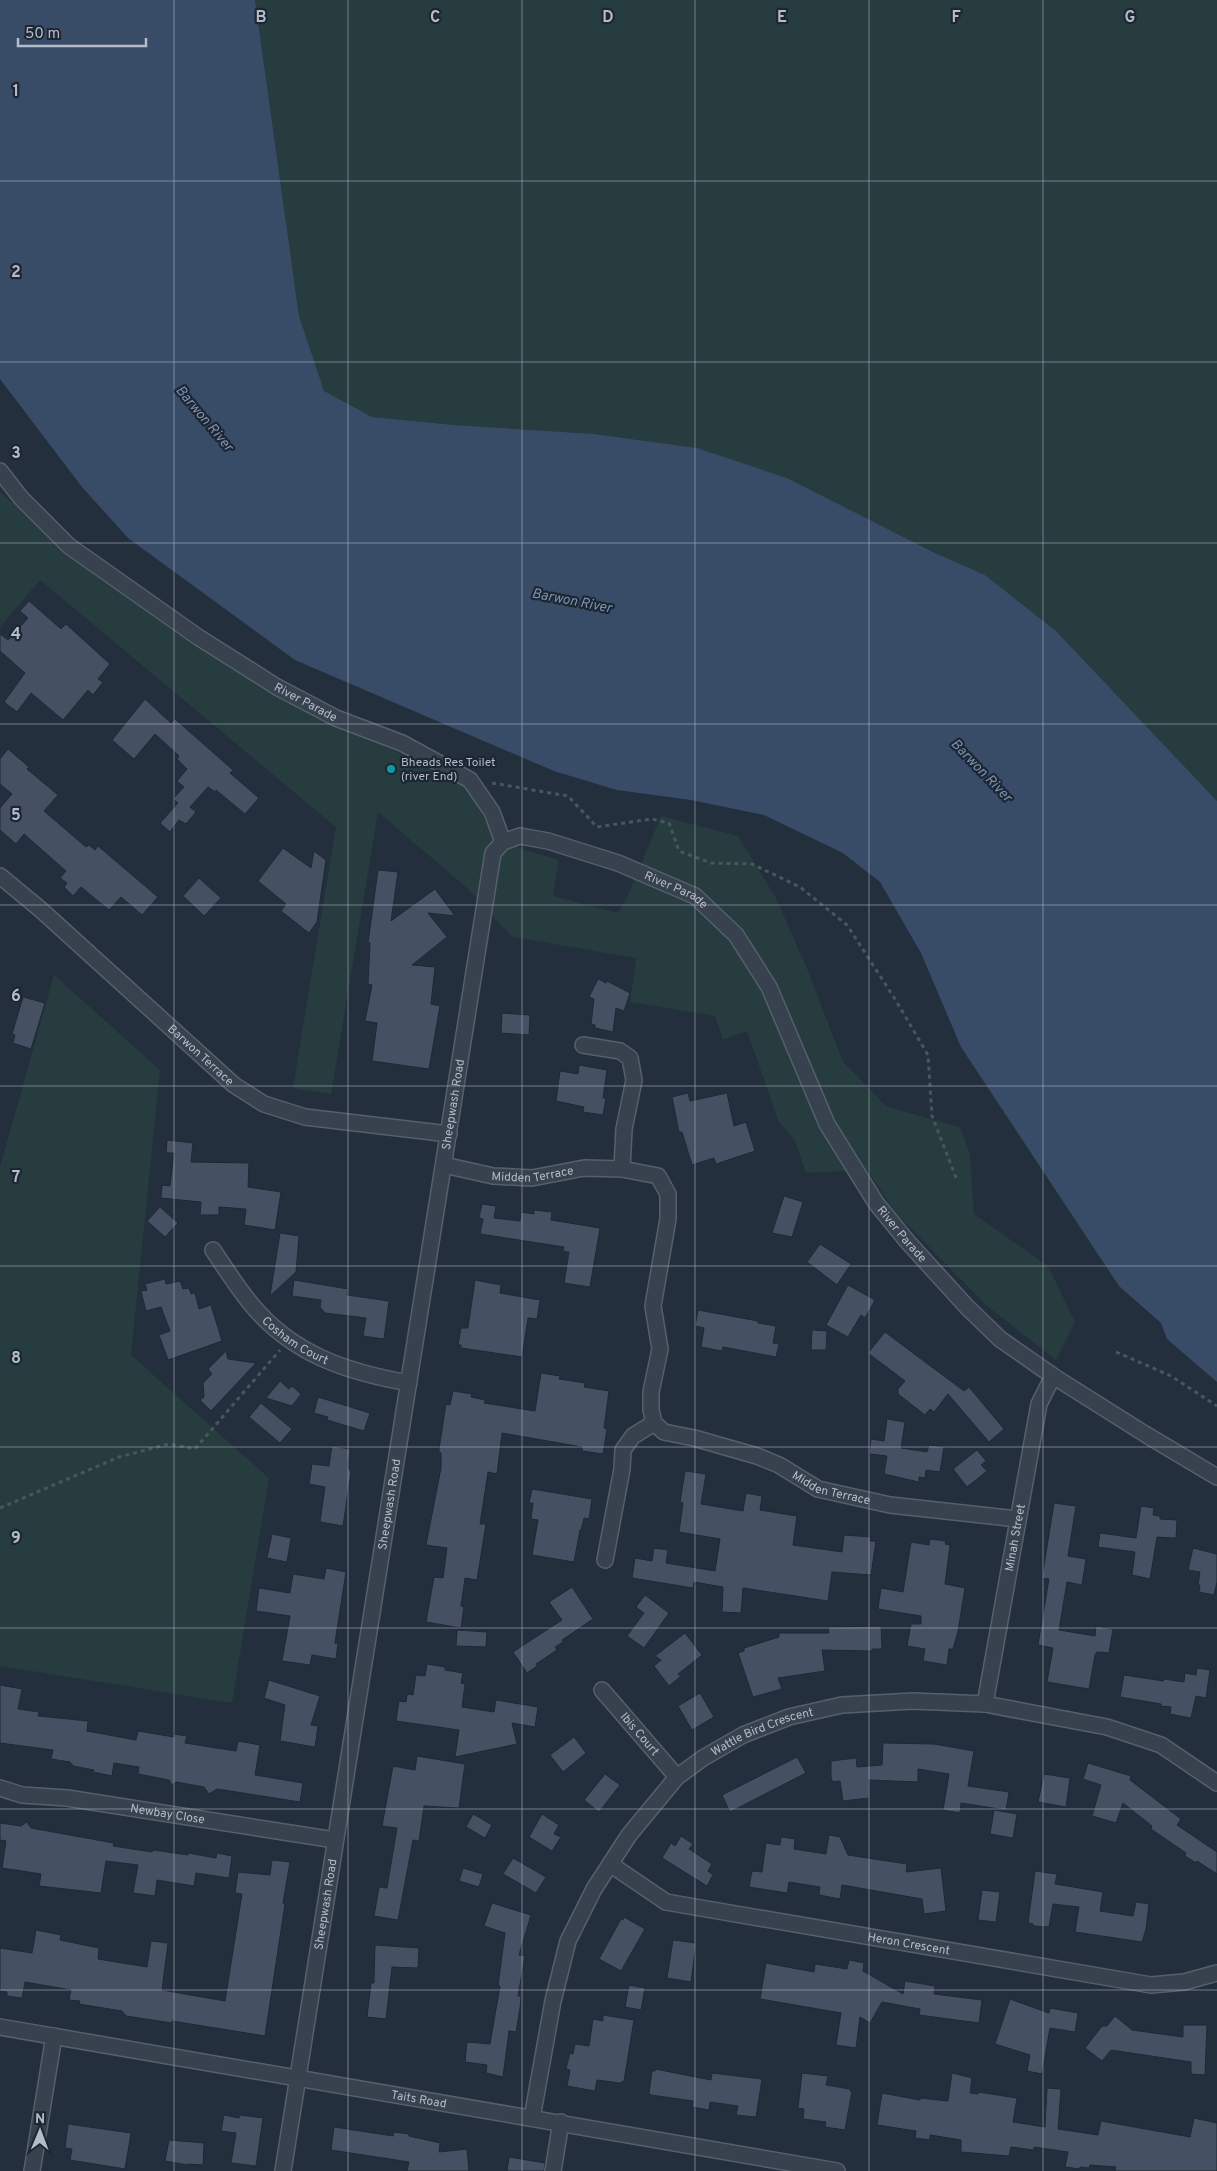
<svg xmlns="http://www.w3.org/2000/svg" width="1217" height="2171" viewBox="0 0 1217 2171" font-family="Overpass,sans-serif">
  <style>
    .green { fill: #263c3f }
    .water { fill: #394c67 }
    .building { fill: #455162; stroke: #1f2835 }
    .lines { fill: none; stroke-linecap: round; stroke-linejoin: round }
    .street-casing { stroke: #565f6c; stroke-width: 18 }
    .path { stroke: #44595c; stroke-width: 3; stroke-dasharray: 4 4; stroke-linecap: butt }
    .street { stroke: #38414e; stroke-width: 15 }
    .grid { fill: none; stroke: #b4bcc9; stroke-width: 1; stroke-opacity: 0.55 }
    .culture-dot { fill: #0f9aa8; stroke: #1d2633; stroke-width: 2 }
    .labels { text-anchor: middle; stroke-width: 4.5; stroke-linejoin: round; paint-order: stroke }
    .street-label { font-size: 12px; fill: #b4bcc9; stroke: #1d2633 }
    .poi-label { font-size: 12px; fill: #b4bcc9; stroke: #1d2633; text-anchor: start }
    .water-label { font-size: 14px; font-style: italic; fill: #7c92b1; stroke: #1d2633 }
    .grid-label { font-size: 16px; text-anchor: middle; font-weight: bold; fill: #b4bcc9; stroke: #1d2633; stroke-width: 4.5; stroke-linejoin: round; paint-order: stroke }
  </style>
  <rect width="100%" height="100%" fill="#242f3e"/>
  <path class="green" d="M255,0H1217V801L1056,631L985,575L933,552L787,478L697,448L594,434L454,425L372,417L323,391L299,316Z
    M0,492L63,548L184,638L348,728L468,787L489,828L522,849L559,860L553,896L618,913L629,893L661,816L738,836L776,898L808,971L843,1062L887,1107L960,1127L970,1154L974,1214L1048,1266L1075,1322L1056,1360L987,1306L896,1213L867,1170L806,1173L795,1141L778,1120L747,1031L723,1040L715,1016L630,1002L636,958L512,937L468,889L378,812L331,1094L293,1088L336,827L40,580L0,627Z
    M54,975L160,1070L131,1355L269,1478L232,1703L0,1666V1167Z"/>
  <path class="water" d="M0,0H255L299,316L324,391L372,417L454,425L594,434L697,448L787,478L933,552L985,575L1056,631L1217,801V1382L1167,1339L1161,1323L1119,1286L961,1047L921,953L880,882L843,853L764,815L691,800L617,790L554,771L295,660L128,538L82,487L0,379Z"/>
  <path class="building" d="M29,601L61,629L66,624L110,664L98,679L103,682L93,695L88,690L63,720L31,693L17,712L4,702L25,673L0,651V634L8,640L28,618L20,611Z
    M145,699L171,723L175,719L233,770L230,773L259,798L245,814L216,790L215,792L208,787L190,807L196,812L186,824L179,820L170,832L160,823L178,803L173,799L184,787L177,781L187,769L177,759L179,756L155,734L134,759L112,740Z
    M8,749L29,767L27,769L58,795L44,811L86,847L89,845L95,850L98,846L158,897L142,915L121,897L109,910L81,887L73,896L64,887L67,883L60,878L66,871L24,834L16,844L0,830V808L12,794L0,784V759Z
    M283,848L311,868L314,851L326,860L317,922L309,933L281,911L286,904L258,881Z
    M378,870L398,872L391,921L435,889L455,916L428,913L447,937L412,965L435,967L431,1004L440,1006L429,1069L372,1061L377,1023L365,1021L372,985L368,984L370,943H368Z
    M199,878L221,898L204,916L183,896Z
    M598,979L606,983L607,981L630,993L624,1011L616,1008L613,1032L595,1028V1025L591,1024L594,999L589,997Z
    M23,997L45,1003L31,1049L13,1043L15,1035L12,1034Z
    M502,1013L530,1015L529,1035L501,1033Z
    M579,1065L607,1070L603,1098H606L603,1115L583,1112L584,1107L556,1101L560,1071L578,1074Z
    M688,1093L690,1101L727,1093L734,1126L746,1122L755,1151L716,1164L714,1158L692,1165L682,1132H679L672,1097Z
    M167,1140L193,1143L191,1162L249,1163L248,1187L281,1192L275,1230L244,1225L246,1209L219,1207V1215H200L201,1202L161,1198L162,1185L170,1186L174,1153H166Z
    M784,1196L803,1202L792,1237L772,1233Z
    M482,1204L496,1206L494,1218L520,1221L521,1212L534,1214V1210L552,1212L551,1220L600,1228L590,1287L564,1283L569,1252L563,1251L564,1247L480,1234L483,1219L479,1218Z
    M160,1207L178,1223L165,1237L147,1221Z
    M280,1233L299,1236L296,1272L270,1296Z
    M820,1244L851,1264L837,1285L807,1262Z
    M165,1279L166,1284L180,1281L183,1289L189,1288L191,1294L195,1293L199,1309L211,1305L222,1341L168,1360L159,1335L170,1331L161,1307L146,1311L141,1291L147,1290L145,1284Z
    M294,1280L348,1289L347,1295L389,1301L384,1339L363,1336L366,1318L325,1313L320,1307L321,1300L292,1296Z
    M475,1280L501,1285L500,1293L540,1300L537,1319L528,1318L522,1357L461,1348V1345H458L461,1328H468Z
    M848,1285L875,1300L865,1318L861,1315L848,1337L826,1325Z
    M698,1310L758,1321V1323L776,1326L773,1343L779,1344L776,1357L723,1347L722,1351L701,1347L704,1328L695,1326Z
    M812,1330L827,1331L826,1350H811Z
    M885,1332L964,1391L969,1387L1004,1429L989,1442L948,1394L934,1412L930,1409L925,1415L898,1394V1389L905,1381L868,1353Z
    M226,1351L228,1359L256,1363L211,1411L200,1400L204,1397L203,1383L212,1374L208,1369Z
    M541,1373L560,1376L559,1379L585,1383L584,1387L609,1391L604,1428L607,1429L603,1454L582,1451V1447L502,1433L497,1474L488,1472L480,1524H486L477,1580L465,1578L461,1606L464,1607L461,1628L426,1622L434,1577L443,1578L447,1548L426,1545L441,1468V1453L439,1452V1449L446,1404L450,1405L453,1391L472,1394L471,1397L485,1400L484,1403L535,1411Z
    M280,1381L289,1389L292,1386L301,1394L292,1406L266,1398Z
    M318,1397L370,1413L364,1431L327,1420L328,1417L314,1413Z
    M261,1403L292,1429L280,1443L249,1417Z
    M887,1419L905,1422L901,1448L927,1452L929,1445L944,1447L940,1472L926,1470L925,1478L919,1477V1482L884,1474L887,1456L869,1454L871,1439L884,1441Z
    M332,1446L350,1449L348,1468L351,1472L343,1526L320,1522L325,1487L309,1484L312,1464L329,1466Z
    M977,1450L986,1461L981,1465L987,1471L967,1487L953,1469Z
    M685,1471L706,1474L701,1504L743,1511L746,1493L762,1496L760,1510L797,1516L793,1545L842,1552L844,1535L871,1537L870,1541H876L871,1575L832,1572L828,1601L743,1588L741,1613L722,1612L723,1587L694,1582L693,1588L632,1578L635,1558L652,1561L654,1548L668,1550L666,1563L715,1571L720,1539L679,1532L683,1503L680,1502Z
    M532,1489L592,1499L589,1519L584,1518L581,1530H580L574,1562L532,1555L538,1520L531,1519L533,1503H529Z
    M1054,1503L1076,1506L1068,1556L1086,1559L1082,1585L1067,1582L1059,1630L1095,1636L1096,1626L1113,1629L1109,1653L1097,1652L1095,1655L1089,1689L1047,1682L1053,1648L1038,1645L1049,1579L1042,1578Z
    M1141,1506L1154,1508L1153,1515L1160,1516V1519L1177,1520L1176,1538L1157,1537L1150,1579L1132,1575L1135,1552L1098,1547L1100,1533L1136,1538Z
    M272,1534L291,1538L287,1562L267,1558Z
    M930,1539L946,1541L945,1544L950,1545L945,1584L965,1588L958,1631L953,1649H949L947,1665L923,1661L925,1649L907,1646L911,1624H921V1616L878,1609L881,1588L903,1592L911,1542L929,1545Z
    M1193,1548L1217,1554V1582L1214,1595L1199,1592L1200,1585H1198L1200,1572L1188,1570Z
    M326,1568L346,1572L336,1636L335,1643H338L336,1659L312,1655L310,1665L282,1661L290,1616L256,1611L259,1588L290,1593L293,1574L324,1579Z
    M572,1587L593,1619L562,1640L563,1642L555,1647L557,1650L536,1664L537,1666L527,1673L513,1652L562,1620L549,1602Z
    M645,1595L669,1613L644,1648L627,1636L644,1613L636,1607Z
    M881,1626L882,1649H872V1651L822,1650L825,1671L778,1678L782,1689L753,1697L738,1653L744,1651V1648L779,1637V1633H829L828,1627Z
    M457,1630L487,1632L486,1647L456,1646Z
    M685,1633L702,1655L678,1674L681,1676L669,1686L654,1666L661,1660L655,1656Z
    M427,1664L445,1667V1670L463,1673L461,1683L465,1684L462,1707L494,1712L496,1700L538,1707L535,1727L512,1723L517,1744L455,1757L459,1730L396,1721L399,1701L406,1702L407,1694L413,1695L416,1675L425,1676Z
    M1197,1668L1210,1670L1206,1698L1196,1696L1191,1718L1170,1714L1171,1707L1161,1706V1704L1120,1697L1124,1675L1163,1681L1164,1679L1184,1682L1185,1673L1196,1675Z
    M269,1680L320,1696L311,1725L318,1726L315,1747L280,1741L285,1705L264,1698Z
    M0,1685L22,1689L18,1709L39,1712L38,1716L88,1721L87,1731L136,1740L138,1731L174,1737V1734L187,1736L185,1743L236,1751L238,1741L260,1745L255,1775L303,1783L300,1802L217,1789L209,1794L204,1787L176,1782L172,1785L169,1780L138,1774L139,1767L114,1763L112,1776L93,1772L94,1770L73,1766L70,1762L51,1759L53,1750L0,1743Z
    M700,1693L714,1717L692,1730L678,1706Z
    M574,1737L586,1753L563,1772L550,1755Z
    M883,1743L934,1744L974,1751L968,1786L1009,1792L1006,1810L961,1803L960,1813L943,1810L949,1774L918,1769V1782L869,1780V1798L843,1801L840,1781L833,1782L831,1778V1761L856,1758L857,1767L882,1765Z
    M417,1756L465,1764L459,1808L424,1806L419,1841L413,1840L398,1920L374,1916L379,1887L387,1888L397,1828L382,1826L393,1766L415,1770Z
    M797,1757L806,1773L730,1812L722,1795Z
    M1088,1763L1131,1776L1130,1780L1181,1819L1177,1825L1217,1852V1874L1197,1861L1196,1863L1185,1856L1186,1853L1151,1829L1152,1826L1123,1803L1116,1823L1092,1816L1101,1785L1083,1779Z
    M605,1774L620,1785L599,1812L584,1800Z
    M1044,1774L1070,1778L1066,1807L1038,1802Z
    M994,1810L1017,1814L1013,1838L990,1834Z
    M473,1814L492,1825L485,1838L466,1827Z
    M542,1814L559,1825L554,1834L561,1837L552,1851L529,1837Z
    M27,1822L31,1828L114,1843L113,1846L152,1852L154,1850L188,1855V1853L216,1858L217,1853L232,1856L229,1878L196,1873L194,1886L157,1880L155,1896L133,1893L138,1865L106,1861L101,1893L39,1886L41,1874L2,1868L6,1841L0,1840V1823L21,1826Z
    M829,1835L840,1837L848,1855L907,1864L906,1872L941,1868L946,1911L924,1914L922,1899L842,1885L840,1899L819,1895L820,1887L789,1882L787,1893L749,1887L752,1871L762,1872L766,1843L780,1845L781,1837L795,1839L794,1849L826,1854Z
    M681,1836L693,1844L689,1849L712,1864L708,1871L713,1875L707,1886L662,1858L671,1843L675,1846Z
    M513,1858L546,1877L536,1893L503,1874Z
    M272,1860L290,1862L283,1903L285,1904L265,2036L172,2021V2023L126,2016L122,2011L79,2004L80,2001L69,2000L71,1990L25,1982L22,1998L7,1996V1992L0,1991V1948L32,1953L36,1930L61,1935L60,1940L99,1948L98,1959L147,1967L151,1941L168,1943L162,1990L225,2001L242,1894L235,1893L238,1872L270,1875Z
    M463,1868L483,1874L479,1887L459,1881Z
    M1035,1871L1057,1874L1055,1884L1103,1892L1100,1911L1133,1916L1136,1902L1149,1904L1146,1929L1142,1942L1075,1932L1079,1907L1053,1904L1049,1927L1033,1926V1924L1028,1923Z
    M982,1890L1000,1892L996,1922L978,1920Z
    M492,1903L531,1915L519,1955L525,1956L518,1996H521L520,2008L516,2032L509,2031L503,2077L486,2073L487,2065L465,2062L467,2042L490,2044L500,1986H498L505,1933L484,1926Z
    M624,1917L645,1929L621,1971L599,1959L621,1919L623,1920Z
    M673,1940L696,1943L691,1982L667,1978Z
    M375,1945L419,1948L418,1968L392,1967L386,2019L367,2017L371,1983H374Z
    M849,1960L864,1963L863,1971L903,1994L905,1981L935,1986L934,1994L982,2000L979,2023L919,2015L920,2009L882,2002L870,2023L860,2017L856,2048L836,2045L841,2013L760,1999L766,1963L814,1972L815,1964L847,1969Z
    M629,1985L645,1988L641,2010L625,2007Z
    M1010,1999L1049,2013L1050,2008L1078,2013L1075,2032L1050,2028L1042,2074L1027,2071L1030,2055L995,2044Z
    M603,2015L634,2020L624,2081L620,2083L597,2080L595,2091L567,2086L570,2070L566,2069L570,2053L573,2054L575,2044L589,2046L593,2019L603,2021Z
    M1115,2016L1132,2030L1183,2037V2025H1207L1205,2075L1191,2074V2062L1111,2050L1102,2061L1085,2048L1102,2026H1107Z
    M655,2069L711,2080L712,2073L762,2079L756,2117L736,2115L738,2106L710,2102L709,2110L692,2107L693,2101L651,2095L649,2093L652,2071H655Z
    M802,2073L828,2076L826,2085L850,2089V2091H852L845,2130L825,2127L826,2122L803,2119L804,2109L798,2108Z
    M952,2073L972,2078L970,2093L978,2094V2092L1017,2098L1013,2122L1045,2127L1047,2088L1061,2089L1058,2129L1098,2135L1101,2121L1190,2137L1194,2118L1217,2123V2171H1115L1116,2167L1090,2165L1089,2168L1080,2167V2169L1065,2167L1068,2152L1034,2147V2150L1011,2147L1009,2156L961,2152V2140L930,2135V2140L915,2138L916,2131L877,2125L882,2093L920,2100V2098L948,2101Z
    M224,2115L239,2118L240,2115L263,2118L256,2166L231,2163L236,2133L221,2131Z
    M68,2124L131,2133L125,2169L70,2160L72,2149L65,2148Z
    M334,2127L393,2136L394,2132L409,2134V2136L440,2143L439,2152L467,2149L469,2171H407L409,2162L331,2150Z
    M169,2140L204,2143L203,2165L188,2164V2165L165,2161Z
    M509,2157L545,2163L544,2171H507Z"/>
  <g class="lines">
    <g class="street-casing">
      <g id="street">
        <path id="s1" d="M0,471L21,498L69,546L198,637L277,687L336,718L402,743L470,780L492,812L503,842"/>
        <path id="s2" d="M503,842L520,836L548,841L618,863L695,896L736,935L769,987L827,1124L876,1203L907,1241L966,1306L1000,1339L1053,1376L1145,1434L1217,1477"/>
        <path id="s3" d="M0,876L40,909L234,1085L264,1104L305,1117L449,1134"/>
        <path d="M583,1045L620,1051L630,1058L634,1080L624,1129L622,1169"/>
        <path id="s4" d="M444,1165L493,1176L532,1178L584,1168L622,1169L658,1176L668,1194V1219L653,1306L660,1349L651,1392V1410L654,1423L664,1432L694,1438L757,1456L779,1465L818,1489L890,1505L1018,1519"/>
        <path id="s5" d="M213,1250C225,1268 237,1287 251,1304C292,1354 346,1372 409,1383"/>
        <path d="M605,1560L622,1469L623,1450L633,1436L654,1423"/>
        <path id="s6" d="M602,1690L677,1777"/>
        <path id="s7" d="M985,1704L1039,1404L1053,1376"/>
        <path id="s8" d="M0,1788L22,1795L67,1798L335,1840"/>
        <path id="s9" d="M610,1864L666,1902L1151,1985L1184,1982L1217,1973"/>
        <path id="s10" d="M0,2027L837,2171"/>
        <path id="s11" d="M532,2118L553,2001L568,1941L594,1889L629,1835L677,1777L703,1758L743,1735L789,1717L842,1705L913,1701L985,1704L1107,1727L1161,1745L1217,1783"/>
        <path d="M32,2171L54,2036"/>
        <path id="s12" d="M283,2171L493,853L503,842"/>
        <path d="M553,2171L561,2122"/>
      </g>
    </g>
    <path class="path" d="M492,783L568,796L597,827L652,819L669,823L679,851L711,863L752,864L800,887L847,925L895,999L928,1055L932,1116L957,1180
      M1116,1352L1171,1376L1217,1406
      M0,1508L119,1457L169,1444L195,1449L280,1350"/>
    <use href="#street" class="street"/>
  </g>
  <path class="grid" d="M174,0V2171M348,0V2171M522,0V2171M695,0V2171M869,0V2171M1043,0V2171M0,181H1217M0,362H1217M0,543H1217M0,724H1217M0,905H1217M0,1086H1217M0,1266H1217M0,1447H1217M0,1628H1217M0,1809H1217M0,1990H1217"/>
  <circle class="culture-dot" cx="391" cy="769" r="5"/>
  <g class="labels">
    <g class="street-label">
      <text dy="4" stroke="none"><textPath href="#s1" startOffset="386">River Parade</textPath></text>
      <text dy="4" stroke="none"><textPath href="#s2" startOffset="184">River Parade</textPath></text>
      <text dy="4" stroke="none"><textPath href="#s3" startOffset="269">Barwon Terrace</textPath></text>
      <text dy="4" stroke="none"><textPath href="#s12" startOffset="1080">Sheepwash Road</textPath></text>
      <text dy="4" stroke="none"><textPath href="#s4" startOffset="90">Midden Terrace</textPath></text>
      <text dy="4" stroke="none"><textPath href="#s2" startOffset="604">River Parade</textPath></text>
      <text dy="4" stroke="none"><textPath href="#s5" startOffset="124">Cosham Court</textPath></text>
      <text dy="4" stroke="none"><textPath href="#s4" startOffset="661">Midden Terrace</textPath></text>
      <text dy="4" stroke="none"><textPath href="#s12" startOffset="675">Sheepwash Road</textPath></text>
      <text dy="4" stroke="none"><textPath href="#s7" startOffset="169">Minah Street</textPath></text>
      <text dy="4" stroke="none"><textPath href="#s11" startOffset="476">Wattle Bird Crescent</textPath></text>
      <text dy="4" stroke="none"><textPath href="#s6" startOffset="58">Ibis Court</textPath></text>
      <text dy="4" stroke="none"><textPath href="#s8" startOffset="170">Newbay Close</textPath></text>
      <text dy="4" stroke="none"><textPath href="#s12" startOffset="270">Sheepwash Road</textPath></text>
      <text dy="4" stroke="none"><textPath href="#s9" startOffset="314">Heron Crescent</textPath></text>
      <text dy="4" stroke="none"><textPath href="#s10" startOffset="425">Taits Road</textPath></text>
    </g>
    <g class="poi-label">
      <text x="401" y="766">Bheads Res Toilet<tspan x="401" dy="14">(river End)</tspan></text>
    </g>
    <g class="water-label">
      <text transform="translate(205 418) rotate(50)" y="5">Barwon River</text>
      <text transform="translate(572 600) rotate(11)" y="5">Barwon River</text>
      <text transform="translate(982 770) rotate(46)" y="5">Barwon River</text>
    </g>
  </g>
  <g class="grid-label">
    <text x="261" y="22">B</text>
    <text x="435" y="22">C</text>
    <text x="608" y="22">D</text>
    <text x="782" y="22">E</text>
    <text x="956" y="22">F</text>
    <text x="1130" y="22">G</text>
    <text x="16" y="96">1</text>
    <text x="16" y="277">2</text>
    <text x="16" y="458">3</text>
    <text x="16" y="639">4</text>
    <text x="16" y="820">5</text>
    <text x="16" y="1001">6</text>
    <text x="16" y="1182">7</text>
    <text x="16" y="1363">8</text>
    <text x="16" y="1543">9</text>
  </g>
  <g transform="translate(40 2131) rotate(1)" stroke="#1d2633" stroke-width="4" paint-order="stroke">
  <path d="M0-4L9 19L0 12L-9 19Z" fill="#b4bcc9"/>
  <text y="-8" font-size="14" font-weight="bold" text-anchor="middle" fill="#b4bcc9">N</text>
  </g>
  <path d="M18 38v8h128v-8" fill="none" stroke="#b4bcc9" stroke-width="2.5"/>
  <text x="25" y="38" font-size="15" fill="#b4bcc9" stroke="#1d2633" stroke-width="4" paint-order="stroke">50 m</text>
</svg>
